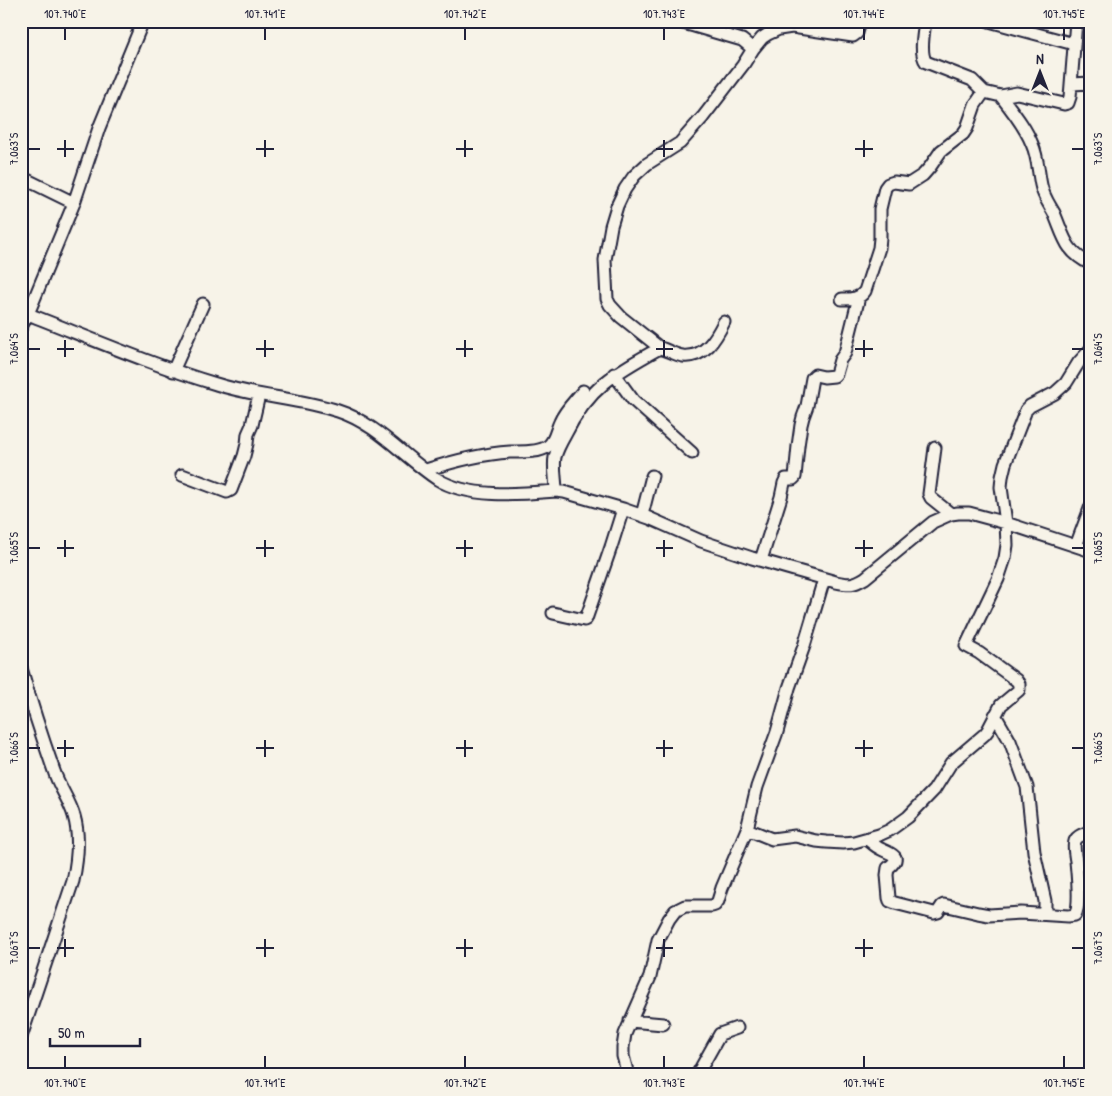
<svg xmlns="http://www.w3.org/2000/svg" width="1112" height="1096" viewBox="0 0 1112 1096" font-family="'Patrick Hand',sans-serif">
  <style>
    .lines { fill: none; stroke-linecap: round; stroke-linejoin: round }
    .minor-casing { stroke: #22223b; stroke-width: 15 }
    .minor { stroke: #f7f3e8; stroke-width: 11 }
    .ticks { fill: none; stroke: #22223b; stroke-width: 2 }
    .neatline { fill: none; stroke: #22223b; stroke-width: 2 }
    .ticks-label { font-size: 12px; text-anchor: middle; fill: #22223b }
  </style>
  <rect width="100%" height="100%" fill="#f7f3e8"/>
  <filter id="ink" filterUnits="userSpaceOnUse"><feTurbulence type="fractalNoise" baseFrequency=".02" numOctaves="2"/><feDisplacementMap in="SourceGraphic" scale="10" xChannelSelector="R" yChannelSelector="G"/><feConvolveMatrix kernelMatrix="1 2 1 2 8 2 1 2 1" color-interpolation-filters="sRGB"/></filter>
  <g filter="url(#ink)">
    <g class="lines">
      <g class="minor-casing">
        <path id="minor" d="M675,21L694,26L742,40L753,49
          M925,21C924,32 919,53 926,62L972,80L984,92L1001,96L1017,93L1064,104L1068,103L1070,97L1076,21
          M989,21L1074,44
          M792,27L853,36L857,33L860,21
          M1072,84L1091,83
          M1001,96C1012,111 1025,126 1032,144C1038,157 1038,171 1041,185C1043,196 1049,204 1054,213C1064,236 1065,252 1091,264
          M21,177L74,203
          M842,299C851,299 860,299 865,291L879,248L880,238V209L885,188L888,184L894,182L909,184L923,175L930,167L941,151L963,134L967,128L975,105L984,92
          M28,314C90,338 152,365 216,384C256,397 298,398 338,411C376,423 404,457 437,479C469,499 520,494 556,491L564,492L623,509L649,518L701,541L752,558L836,582C850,585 853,585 865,578L933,522L951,514L958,513H969L1006,523L1091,551
          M21,327L28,314L74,203L99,128L143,21
          M660,348L621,317L610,305L607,299L605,260L611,226L617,206L625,189L634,176L647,164L680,143L703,117L743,65L753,49L762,38L768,34L779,29L792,27L796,21
          M173,371L203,304
          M614,374L633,400L692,453
          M935,448L929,494L931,498L951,514
          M426,470C454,461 480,454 510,452C520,452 540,453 548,446C555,441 556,430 560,422C565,410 575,401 583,391
          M182,475L227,492L231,490L244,456L247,444L248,434L252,425L259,395
          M556,491C556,481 553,467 555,457C557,449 561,442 565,435C588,388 616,372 660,348C668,350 675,355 683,356C705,358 716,338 724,322
          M642,515L652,476
          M1076,546L1091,506
          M761,560L781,497L784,483L786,479H793L795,477L798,446L801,425L803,417L807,406L812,378L815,375L824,377L834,376L836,374L840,360L845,353L859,297
          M553,613L584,620L586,619L611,547L623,509
          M21,668C31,703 42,737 54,771C59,787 70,801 74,816C80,836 77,862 73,881L21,1037
          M995,715L1010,741L1027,787L1034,852L1045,901V914
          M747,829L772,839L795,836L816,841L826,842L843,843L854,842L879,835L890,830L908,817L934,790L951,763L985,734L988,730L1001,705L1019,690V684L1016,680L979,653L966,646L998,579L1005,558L1007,545L1006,523L1001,487L1002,477L1005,464L1026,410L1030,406L1055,393L1066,383L1079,362L1091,349
          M867,839C871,842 876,847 881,849C890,854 904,856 888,868L887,875L889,898L890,901L895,903L934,913L938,912L942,906L944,905L978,913L989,915L1021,913L1068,916L1075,915C1081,905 1077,873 1076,861C1075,855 1073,847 1075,841C1077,836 1085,833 1091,832
          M630,1021L663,1024
          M628,1075L623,1056V1047L625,1034L650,977L658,940L669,919L675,911L685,906H712L715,905L718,901L722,888L747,829L757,787L777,732L789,688L804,646L824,579
          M697,1075L720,1034L737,1028"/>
      </g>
      <use href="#minor" class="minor"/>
    </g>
  </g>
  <path class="ticks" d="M65,28V40M265,28V40M465,28V40M664,28V40M864,28V40M1064,28V40M65,140V157M265,140V157M465,140V157M664,140V157M864,140V157M28,149H40M57,149H74M256,149H274M456,149H473M656,149H673M855,149H873M1072,149H1084M65,340V357M265,340V357M465,340V357M664,340V357M864,340V357M28,349H40M57,349H74M256,349H274M456,349H473M656,349H673M855,349H873M1072,349H1084M65,540V557M265,540V557M465,540V557M664,540V557M864,540V557M28,548H40M57,548H74M256,548H274M456,548H473M656,548H673M855,548H873M1072,548H1084M65,740V757M265,740V757M465,740V757M664,740V757M864,740V757M28,748H40M57,748H74M256,748H274M456,748H473M656,748H673M855,748H873M1072,748H1084M65,939V957M265,939V957M465,939V957M664,939V957M864,939V957M28,948H40M57,948H74M256,948H274M456,948H473M656,948H673M855,948H873M1072,948H1084M65,1056V1068M265,1056V1068M465,1056V1068M664,1056V1068M864,1056V1068M1064,1056V1068"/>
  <rect width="1112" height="1096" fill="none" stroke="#f7f3e8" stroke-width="55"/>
  <g transform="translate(1040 72)" stroke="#f7f3e8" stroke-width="4" paint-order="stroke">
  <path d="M0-4L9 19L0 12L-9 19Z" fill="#22223b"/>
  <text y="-8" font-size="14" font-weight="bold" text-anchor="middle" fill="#22223b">N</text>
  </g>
  <path d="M50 1038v8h90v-8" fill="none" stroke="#22223b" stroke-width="2.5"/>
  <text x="58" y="1038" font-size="15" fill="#22223b" stroke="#f7f3e8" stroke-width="4" paint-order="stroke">50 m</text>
  <rect x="28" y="28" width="1056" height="1040" class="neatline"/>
  <g class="ticks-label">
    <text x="65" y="18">107.740°E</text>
    <text x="265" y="18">107.741°E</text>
    <text x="465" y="18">107.742°E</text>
    <text x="664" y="18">107.743°E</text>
    <text x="864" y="18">107.744°E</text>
    <text x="1064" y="18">107.745°E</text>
    <text transform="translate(14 149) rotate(-90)" y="4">7.063°S</text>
    <text transform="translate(1098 149) rotate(-90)" y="4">7.063°S</text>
    <text transform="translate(14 349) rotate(-90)" y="4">7.064°S</text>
    <text transform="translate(1098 349) rotate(-90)" y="4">7.064°S</text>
    <text transform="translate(14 548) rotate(-90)" y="4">7.065°S</text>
    <text transform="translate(1098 548) rotate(-90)" y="4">7.065°S</text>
    <text transform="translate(14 748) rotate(-90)" y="4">7.066°S</text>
    <text transform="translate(1098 748) rotate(-90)" y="4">7.066°S</text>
    <text transform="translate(14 948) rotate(-90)" y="4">7.067°S</text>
    <text transform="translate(1098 948) rotate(-90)" y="4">7.067°S</text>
    <text x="65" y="1087">107.740°E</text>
    <text x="265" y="1087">107.741°E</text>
    <text x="465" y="1087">107.742°E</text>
    <text x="664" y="1087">107.743°E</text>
    <text x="864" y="1087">107.744°E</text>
    <text x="1064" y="1087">107.745°E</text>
  </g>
</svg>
